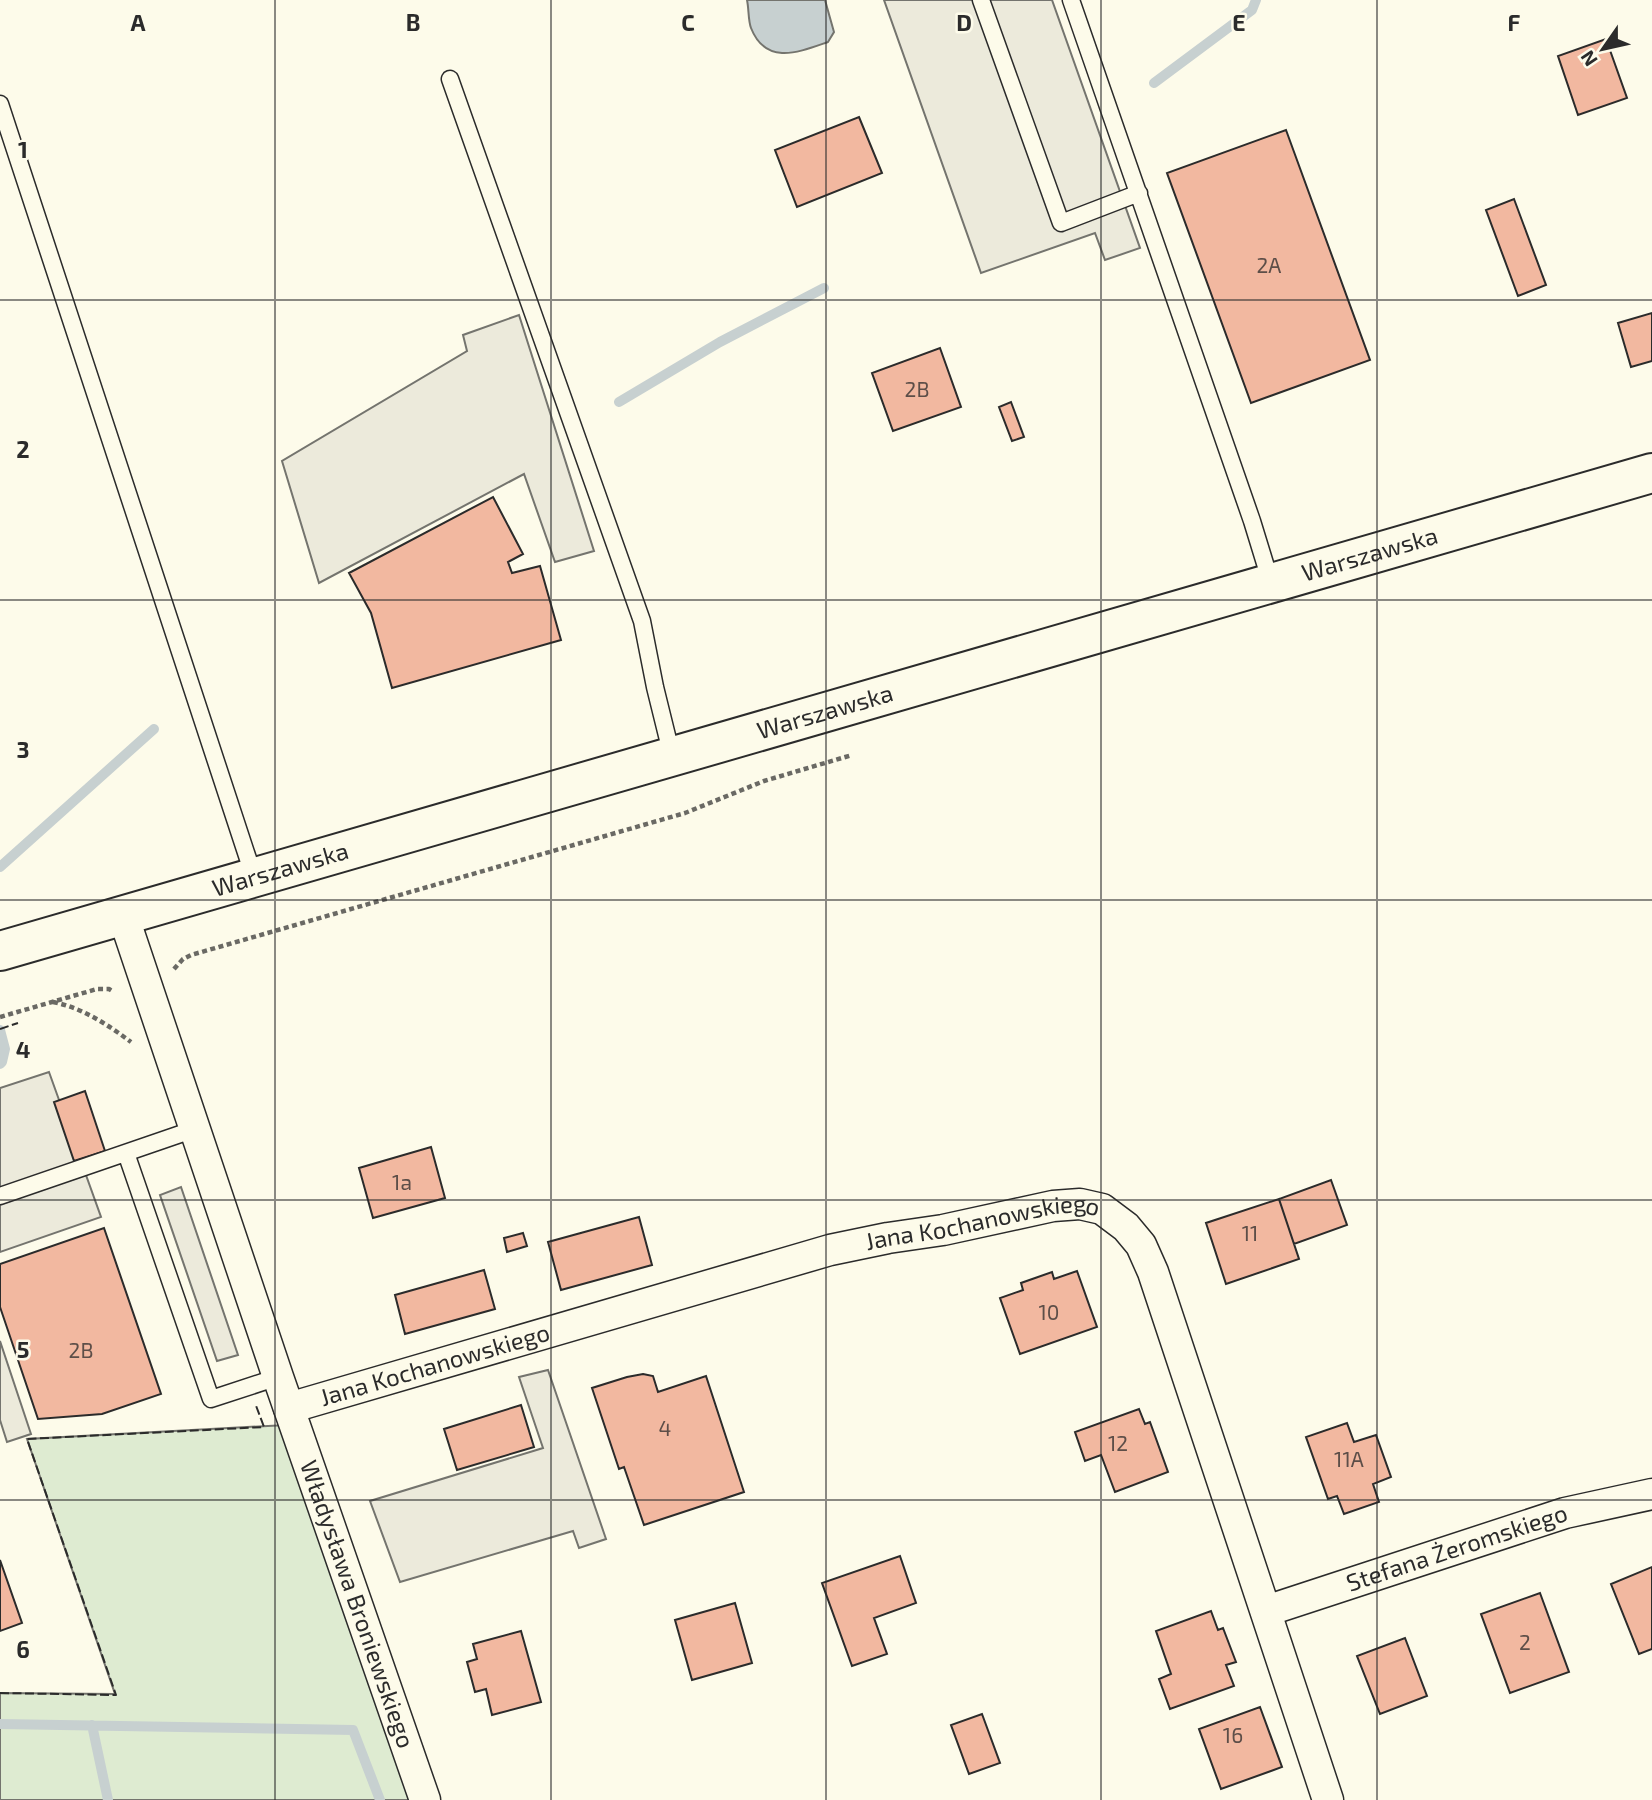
<svg xmlns="http://www.w3.org/2000/svg" width="1652" height="1800" viewBox="0 0 1652 1800" font-family="'Exo 2',sans-serif">
  <style>
    .green { fill: #deebd1; stroke: #74746e; stroke-width: 2 }
    .parking { fill: #eceadb; stroke: #74746e; stroke-width: 2 }
    .water { fill: #c7d0d0; stroke: #74746e; stroke-width: 2 }
    .lines { fill: none; stroke-linecap: round; stroke-linejoin: round }
    .stream { stroke: #c7d0d0; stroke-width: 10 }
    .building { fill: #f2b8a0; stroke: #2b2b2b; stroke-width: 2 }
    .service-casing { stroke: #2b2b2b; stroke-width: 19 }
    .minor-casing { stroke: #2b2b2b; stroke-width: 33 }
    .primary-casing { stroke: #2b2b2b; stroke-width: 42 }
    .path { stroke: #6a6964; stroke-width: 4.5; stroke-dasharray: 5 3.5; stroke-linecap: butt }
    .service { stroke: #fdfbea; stroke-width: 16 }
    .minor { stroke: #fdfbea; stroke-width: 30 }
    .primary { stroke: #fdfbea; stroke-width: 38 }
    .fence { stroke: #2b2b2b; stroke-width: 2; stroke-dasharray: 9 3.5; stroke-linecap: butt }
    .grid { fill: none; stroke: #2b2b2b; stroke-width: 2; stroke-opacity: 0.55 }
    .labels { text-anchor: middle; stroke-width: 5; stroke-linejoin: round; paint-order: stroke }
    .number-label { font-size: 21px; fill: #5d4e48 }
    .street-label { font-size: 24px; fill: #2b2b2b; stroke: #fdfbea }
    .grid-label { font-size: 23px; text-anchor: middle; font-weight: bold; fill: #2b2b2b; stroke: #fdfbea; stroke-width: 5; stroke-linejoin: round; paint-order: stroke }
  </style>
  <rect width="100%" height="100%" fill="#fdfbea"/>
  <path class="green" d="M286,1425L415,1800H0V1693L115,1694L27,1439Z"/>
  <path class="parking" d="M884,0H1052L1140,248L1105,260L1095,233L981,273Z
    M519,315L594,551L555,562L524,474L319,583L282,461L467,351L463,335Z
    M49,1072L101,1217L0,1252V1088Z
    M181,1187L238,1355L217,1361L160,1195Z
    M0,1341L31,1434L7,1442L0,1420Z
    M548,1370L606,1539L579,1548L573,1531L400,1582L370,1501L543,1448L519,1377Z"/>
  <path class="water" d="M747,0H825L834,32L828,42C799,52 766,66 751,28C748,20 749,9 747,0Z"/>
  <g class="lines">
    <path class="stream" d="M1154,83L1252,10L1256,0
      M619,402L720,342L824,288
      M0,867L154,729
      M0,1030L5,1049L2,1062L0,1064
      M0,1724L353,1730L380,1800
      M92,1725L108,1800"/>
  </g>
  <path class="building" d="M1606,39L1627,98L1578,115L1558,56Z
    M859,117L882,173L797,207L775,150Z
    M1286,130L1370,360L1251,403L1167,173Z
    M1514,199L1546,285L1518,296L1486,210Z
    M1652,313V361L1631,367L1618,323Z
    M940,348L961,407L893,431L872,373Z
    M1011,402L1024,437L1012,441L999,407Z
    M493,497L523,554L508,562L512,573L540,566L561,640L392,688L371,613L349,573Z
    M85,1091L105,1151L74,1161L54,1102Z
    M431,1147L445,1198L373,1218L359,1168Z
    M1331,1180L1347,1225L1294,1244L1279,1199Z
    M1279,1199L1299,1259L1226,1284L1206,1223Z
    M639,1217L652,1265L561,1290L548,1242Z
    M104,1228L161,1394L102,1414L38,1419L0,1307V1264Z
    M523,1233L527,1246L507,1252L504,1238Z
    M484,1270L495,1309L405,1334L395,1295Z
    M1077,1271L1097,1327L1020,1354L1000,1298L1023,1290L1021,1283L1052,1272L1054,1279Z
    M643,1374L653,1376L658,1392L706,1376L744,1492L644,1525L624,1467L619,1469L592,1388L627,1377Z
    M521,1405L534,1447L457,1470L444,1429Z
    M1139,1409L1145,1424L1150,1422L1168,1472L1115,1492L1101,1455L1085,1461L1075,1432Z
    M1347,1423L1354,1442L1376,1435L1391,1477L1373,1484L1379,1502L1344,1514L1337,1496L1328,1499L1306,1437Z
    M900,1556L916,1603L874,1618L887,1654L852,1666L822,1583Z
    M0,1560L22,1623L0,1631Z
    M1652,1567V1649L1639,1654L1611,1584Z
    M1540,1593L1569,1672L1510,1693L1481,1614Z
    M735,1603L752,1663L692,1680L675,1620Z
    M1211,1611L1218,1630L1223,1628L1236,1662L1226,1665L1234,1686L1170,1709L1159,1679L1171,1674L1156,1631Z
    M521,1631L541,1702L492,1715L486,1689L475,1692L467,1662L477,1659L473,1644Z
    M1405,1638L1427,1696L1380,1714L1357,1656Z
    M1260,1707L1282,1767L1221,1789L1199,1729Z
    M982,1714L1000,1763L969,1774L951,1725Z"/>
  <g class="lines">
    <g class="service-casing">
      <path id="service" d="M981,0L1061,223L1139,193
        M1071,0L1252,521L1271,583
        M450,79L642,621L655,687L672,756
        M0,104L254,877
        M126,1153L211,1399L278,1377
        M0,1196L195,1129"/>
    </g>
    <g class="minor-casing">
      <g id="minor">
        <path id="s1" d="M123,915L278,1377L425,1800"/>
        <path id="s2" d="M289,1408L830,1250L888,1238L943,1230L1053,1206L1080,1204L1102,1209L1126,1227L1141,1245L1153,1272L1328,1800"/>
        <path id="s3" d="M1266,1611L1565,1513L1652,1494"/>
      </g>
    </g>
    <g class="primary-casing">
      <g id="primary">
        <path id="s4" d="M0,951L1652,473"/>
      </g>
    </g>
    <path class="path" d="M174,969L183,959L191,955L685,813L764,781L852,755
      M53,1002C83,1008 108,1025 131,1042
      M0,1017L97,989H109L114,992"/>
    <use href="#service" class="service"/>
    <use href="#minor" class="minor"/>
    <use href="#primary" class="primary"/>
    <path class="fence" d="M0,1029L18,1023
      M0,1693L116,1695L27,1439L264,1427L255,1403"/>
  </g>
  <path class="grid" d="M275,0V1800M551,0V1800M826,0V1800M1101,0V1800M1377,0V1800M0,300H1652M0,600H1652M0,900H1652M0,1200H1652M0,1500H1652"/>
  <g class="labels">
    <g class="number-label">
      <text x="1269" y="273">2A</text>
      <text x="917" y="397">2B</text>
      <text x="402" y="1190">1a</text>
      <text x="1250" y="1241">11</text>
      <text x="1049" y="1320">10</text>
      <text x="81" y="1358">2B</text>
      <text x="665" y="1436">4</text>
      <text x="1118" y="1451">12</text>
      <text x="1349" y="1467">11A</text>
      <text x="1525" y="1650">2</text>
      <text x="1233" y="1743">16</text>
    </g>
    <g class="street-label">
      <text dy="8" stroke="none"><textPath href="#s4" startOffset="1426">Warszawska</textPath></text>
      <text dy="8" stroke="none"><textPath href="#s4" startOffset="859">Warszawska</textPath></text>
      <text dy="8" stroke="none"><textPath href="#s4" startOffset="292">Warszawska</textPath></text>
      <text dy="8" stroke="none"><textPath href="#s2" startOffset="719">Jana Kochanowskiego</textPath></text>
      <text dy="8" stroke="none"><textPath href="#s2" startOffset="152">Jana Kochanowskiego</textPath></text>
      <text dy="8" stroke="none"><textPath href="#s3" startOffset="201">Stefana Żeromskiego</textPath></text>
      <text dy="8" stroke="none"><textPath href="#s1" startOffset="728">Władysława Broniewskiego</textPath></text>
    </g>
  </g>
  <g class="grid-label">
    <text x="138" y="31">A</text>
    <text x="413" y="31">B</text>
    <text x="688" y="31">C</text>
    <text x="964" y="31">D</text>
    <text x="1239" y="31">E</text>
    <text x="1514" y="31">F</text>
    <text x="23" y="158">1</text>
    <text x="23" y="458">2</text>
    <text x="23" y="758">3</text>
    <text x="23" y="1058">4</text>
    <text x="23" y="1358">5</text>
    <text x="23" y="1658">6</text>
  </g>
  <g transform="translate(1603 49) rotate(236)" stroke="#fdfbea" stroke-width="5" paint-order="stroke">
  <path d="M0-5L12 26L0 18L-12 26Z" fill="#2b2b2b"/>
  <text y="-10" font-size="19" font-weight="bold" text-anchor="middle" fill="#2b2b2b">N</text>
  </g>
</svg>
